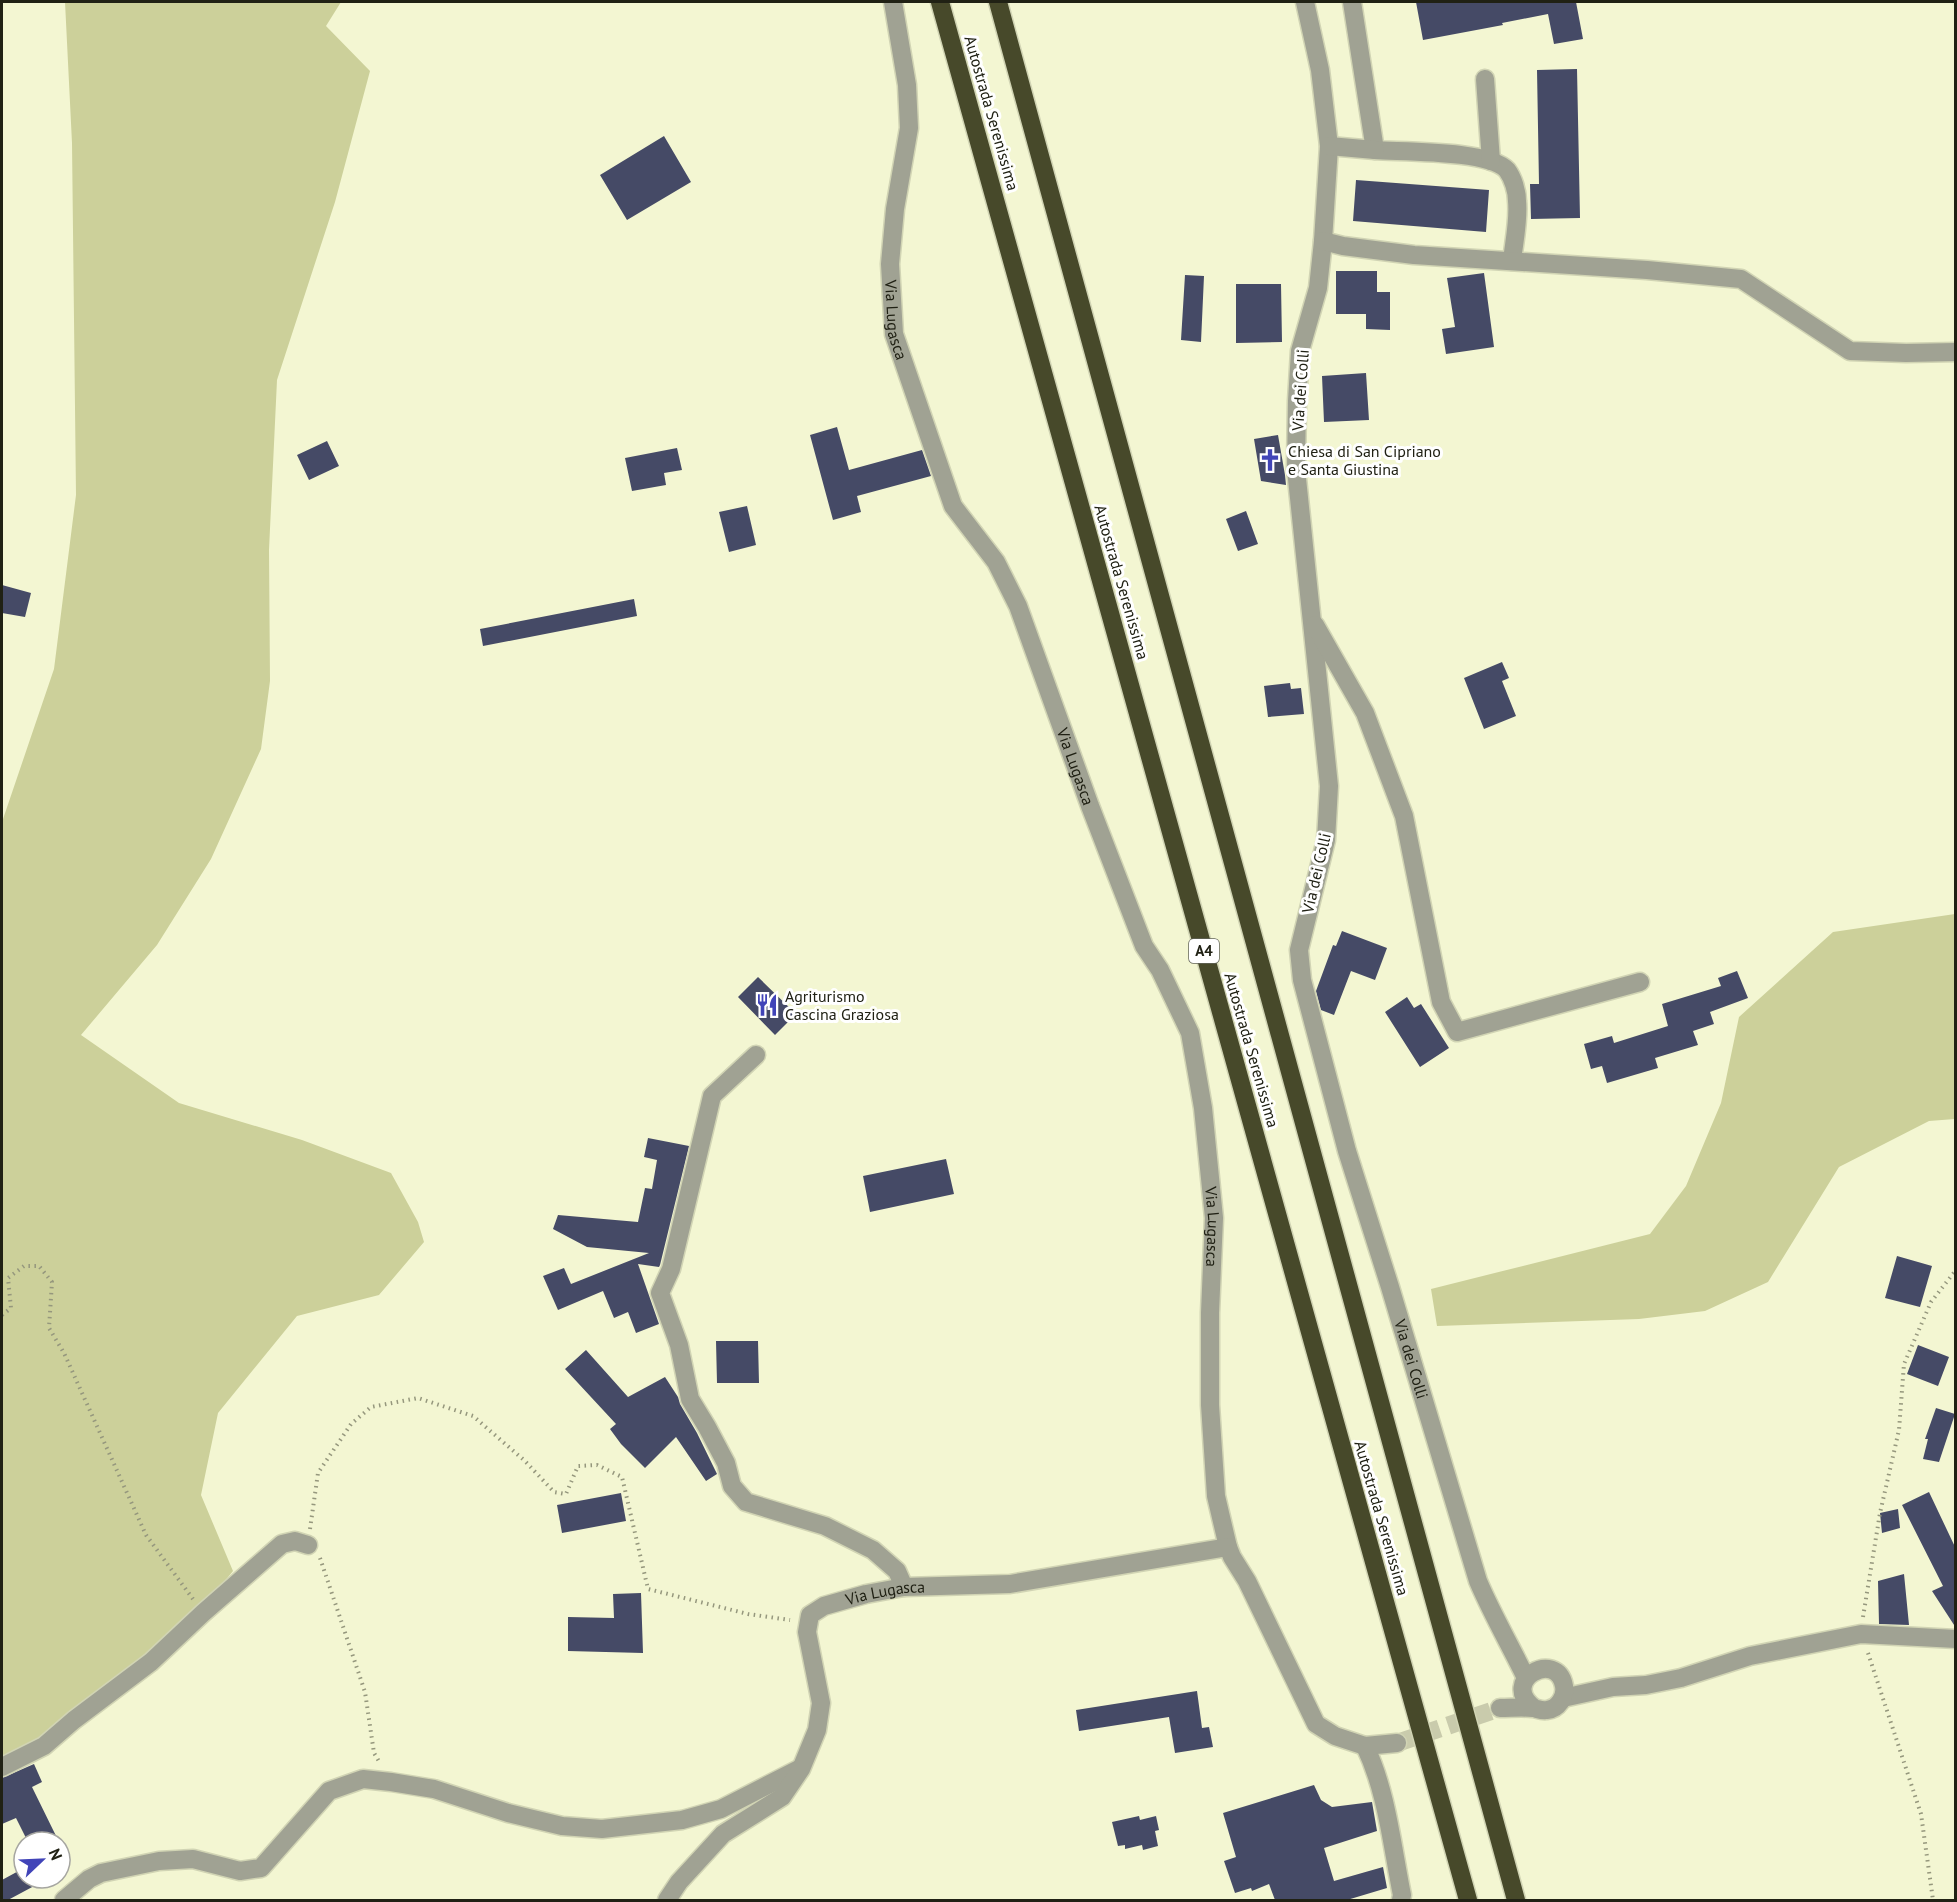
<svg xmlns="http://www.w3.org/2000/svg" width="1957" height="1902" viewBox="0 0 1957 1902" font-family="'PT Sans',sans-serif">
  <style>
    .green { fill: #ccd09a }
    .building { fill: #454a66 }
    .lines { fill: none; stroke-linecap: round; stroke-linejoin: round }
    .minor-tunnel { stroke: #c9cbac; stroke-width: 18; stroke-dasharray: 18 9; stroke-linecap: butt }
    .minor-casing { stroke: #d1d4b4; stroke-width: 21 }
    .highway-casing { stroke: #d1d4b4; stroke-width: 21 }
    .path { stroke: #95977d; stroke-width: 4; stroke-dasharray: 1.5 4.5; stroke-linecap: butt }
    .minor { stroke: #a0a293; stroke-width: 18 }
    .highway { stroke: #47492a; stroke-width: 18 }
    .labels { text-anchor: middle; stroke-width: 6; stroke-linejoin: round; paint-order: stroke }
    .shield { fill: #fff; stroke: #63645a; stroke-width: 1.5 }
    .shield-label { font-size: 15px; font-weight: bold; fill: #202114 }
    .street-label { font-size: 16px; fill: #202114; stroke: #fff }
    .poi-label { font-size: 16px; fill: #202114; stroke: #fff; text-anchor: start }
  </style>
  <rect width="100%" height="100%" fill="#f3f6d2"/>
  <path class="green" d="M65,2H341L326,26L370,71L335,202L277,380L269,550L270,681L261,749L211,859L157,945L81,1035L179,1103L302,1140L391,1173L418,1222L424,1242L379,1295L297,1316L218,1413L201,1495L233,1571L190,1624L53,1739L2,1764V822L54,669L76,495L72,143Z
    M1955,914V1119L1929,1121L1839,1167L1768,1282L1705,1311L1639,1319L1437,1326L1431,1289L1650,1234L1686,1186L1721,1103L1739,1017L1833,932Z"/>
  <path class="building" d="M1416,2H1576L1583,39L1554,44L1548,14L1502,23L1503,25L1423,40Z
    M1577,69L1580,218L1531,219L1530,184H1539L1537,70Z
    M664,136L691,182L627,220L600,175Z
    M1356,180L1489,190L1486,232L1353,221Z
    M1336,271H1377V292H1390V330L1366,329V314H1336Z
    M1484,273L1494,347L1446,354L1442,329L1455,327L1447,278Z
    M1185,275L1204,276L1201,342L1181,340Z
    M1236,284H1281L1282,342L1236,343Z
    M1366,373L1369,420L1324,422L1322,376Z
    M837,427L849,470L922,450L931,476L857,496L861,512L833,520L810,435Z
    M1278,435L1285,475L1286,485L1261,481L1254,439Z
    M327,441L339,466L309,480L297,455Z
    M677,448L682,470L664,473L666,485L632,491L625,458Z
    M747,506L756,545L729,552L719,512Z
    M1246,511L1258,544L1238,551L1226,519Z
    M2,585L31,593L25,617L2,613Z
    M634,599L637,616L483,646L480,629Z
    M1502,662L1509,678L1502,681L1516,716L1484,729L1464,678Z
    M1290,683L1291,689L1301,688L1304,714L1268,717L1264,686Z
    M1342,931L1387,948L1375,980L1351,971L1334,1015L1321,1010L1316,991L1333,945L1336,946Z
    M1737,971L1748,998L1710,1012L1714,1024L1693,1031L1698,1045L1655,1058L1658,1068L1607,1083L1602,1066L1591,1069L1584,1044L1612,1036L1614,1043L1668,1026L1662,1004L1721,986L1718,978Z
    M758,977L796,1014L775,1035L738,997Z
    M1407,997L1414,1008L1421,1004L1449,1048L1420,1067L1385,1012Z
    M648,1138L689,1146L660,1265L659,1267L638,1264L659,1324L636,1333L628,1312L614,1318L603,1291L558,1310L543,1276L564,1268L571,1284L649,1253L587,1247L553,1229L558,1215L638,1222L645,1188L652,1189L657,1160L644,1157Z
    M946,1159L954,1194L870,1212L863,1176Z
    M1897,1256L1932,1266L1920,1307L1885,1298Z
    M716,1341H758L759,1383H717Z
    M1918,1345L1949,1357L1938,1386L1907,1374Z
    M586,1350L628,1397L665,1377L678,1397L680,1404L697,1433L717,1474L706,1481L676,1437L645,1468L621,1444L610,1429L616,1424L565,1369Z
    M1936,1408L1955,1414L1939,1462L1923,1459L1928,1439H1925Z
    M1929,1492L1956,1549V1628L1932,1591L1943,1586L1902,1505Z
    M621,1493L626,1521L562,1533L557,1505Z
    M1898,1509L1900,1528L1882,1533L1880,1513Z
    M1904,1574L1909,1625L1879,1624L1878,1581Z
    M641,1593L643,1653L568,1651V1617L614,1618L613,1594Z
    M1197,1691L1202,1728L1209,1727L1213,1747L1175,1753L1169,1717L1079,1731L1076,1710Z
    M34,1764L42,1782L32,1787L59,1842H28L16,1818L2,1824V1778Z
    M1314,1785L1321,1800L1332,1807L1372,1802L1377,1831L1324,1848L1334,1881L1383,1867L1387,1888L1347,1900H1275L1269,1884L1252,1891L1251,1888L1235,1893L1224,1861L1236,1857L1223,1813Z
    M1139,1816L1140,1820L1156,1816L1159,1830L1155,1831L1158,1846L1143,1850L1142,1845L1125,1849V1845L1118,1846L1112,1822Z
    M24,1868V1878H49L8,1900H2V1880Z"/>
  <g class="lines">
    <path class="minor-tunnel" d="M1397,1743L1500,1708"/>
    <g class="minor-casing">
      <g id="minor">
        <path id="s1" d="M893,2L907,85L909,128L895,209L890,264L894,334L953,506L996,562L1018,606L1090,806L1144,946L1160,970L1190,1033L1203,1108L1214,1218L1210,1313V1405L1216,1496L1228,1547"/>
        <path id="s2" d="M1305,2L1320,70L1329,146L1323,241L1318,288L1300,351L1297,401L1296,469L1329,786L1326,840L1299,950L1302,980L1347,1151L1390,1287L1478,1581C1492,1614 1510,1645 1526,1678"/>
        <path d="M1352,2L1375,150C1403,152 1489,150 1507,170C1513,178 1517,191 1517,201C1519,220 1514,242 1512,261"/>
        <path d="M1485,79L1491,161"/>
        <path d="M1329,146L1375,150"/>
        <path d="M1323,241L1343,246L1414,255L1647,270L1741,279L1850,351L1906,353L1956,352"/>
        <path d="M1315,625L1365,713L1404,816L1441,1002L1457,1032L1640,982"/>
        <path d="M756,1055L712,1096L671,1269L660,1293L679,1345L690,1399L707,1427L726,1463L732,1486L746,1502L825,1526L873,1550L897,1571L904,1587"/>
        <path d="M1563,1698L1613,1687L1646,1685L1681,1678L1750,1656L1861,1634L1956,1639"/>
        <path d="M1500,1708C1511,1708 1522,1707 1533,1708C1538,1709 1542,1711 1547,1710C1558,1709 1566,1697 1564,1686C1557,1648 1498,1681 1534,1708"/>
        <path d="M1365,1746C1387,1792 1392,1846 1402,1895L1401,1900"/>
        <path d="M2,1767L44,1746L74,1720L151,1662L203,1613L282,1544L295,1541L308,1545"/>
        <path d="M64,1900L89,1879L101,1873L159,1861L193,1859L240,1871L261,1868L329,1791L363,1779L391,1782L434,1789L508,1813L562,1826L602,1829L682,1820L721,1809L799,1769"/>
        <path id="s3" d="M667,1900L679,1882L723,1834L782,1797L801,1769L817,1730L821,1703L807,1632L810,1615L824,1606L866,1594L904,1587L1010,1584L1228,1547L1232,1557L1247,1581L1316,1724L1335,1736L1365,1746L1397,1743"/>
      </g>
    </g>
    <g class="highway-casing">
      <path id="highway" d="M940,2L1468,1900
        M998,2L1516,1900"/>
    </g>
    <path class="path" d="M2,1315L11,1308L8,1278L24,1266H39L52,1282L49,1328L64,1353L146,1535L193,1599
      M310,1529L318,1473L351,1424L371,1407L418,1398L473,1416L525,1461L554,1492L566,1494L578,1466L597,1465L622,1477L648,1589L748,1614L790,1620
      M320,1558L365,1692L374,1753L380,1763
      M1863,1617L1880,1513L1899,1430L1904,1364L1931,1302L1956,1270
      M1868,1653L1921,1814L1933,1900"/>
    <use href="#minor" class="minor"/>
    <use href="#highway" class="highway"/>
  </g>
  <defs>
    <g id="church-bare" transform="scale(1.8)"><path d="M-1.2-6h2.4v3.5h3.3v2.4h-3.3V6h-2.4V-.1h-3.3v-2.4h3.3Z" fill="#4144b8" stroke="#fff" stroke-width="2.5" paint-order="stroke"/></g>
    <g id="restaurant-bare" transform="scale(1.8)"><path d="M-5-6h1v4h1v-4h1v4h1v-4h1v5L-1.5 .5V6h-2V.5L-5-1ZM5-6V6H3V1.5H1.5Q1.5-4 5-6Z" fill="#4144b8" stroke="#fff" stroke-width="2.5" paint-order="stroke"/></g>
  </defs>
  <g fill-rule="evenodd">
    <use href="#church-bare" x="1270" y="460"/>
    <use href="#restaurant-bare" x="767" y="1005"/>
  </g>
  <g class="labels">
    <rect class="shield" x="1189" y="939" width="30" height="24" rx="4.5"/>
    <g class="shield-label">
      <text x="1204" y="956">A4</text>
    </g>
    <g class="street-label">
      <text transform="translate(992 113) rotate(74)" y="6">Autostrada Serenissima</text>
      <text dy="6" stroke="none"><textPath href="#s1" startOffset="321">Via Lugasca</textPath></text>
      <text transform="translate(1300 390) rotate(-86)" y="6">Via dei Colli</text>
      <text transform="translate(1122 582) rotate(74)" y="6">Autostrada Serenissima</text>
      <text dy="6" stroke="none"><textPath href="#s1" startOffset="807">Via Lugasca</textPath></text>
      <text transform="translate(1316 873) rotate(-77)" y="6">Via dei Colli</text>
      <text transform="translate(1252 1050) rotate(74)" y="6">Autostrada Serenissima</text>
      <text dy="6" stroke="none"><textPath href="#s1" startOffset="1293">Via Lugasca</textPath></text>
      <text dy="6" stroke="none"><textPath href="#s2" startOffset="1383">Via dei Colli</textPath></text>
      <text transform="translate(1382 1518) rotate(74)" y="6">Autostrada Serenissima</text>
      <text dy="6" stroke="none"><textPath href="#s3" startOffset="429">Via Lugasca</textPath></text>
    </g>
    <g class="poi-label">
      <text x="1288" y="457">Chiesa di San Cipriano<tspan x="1288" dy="18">e Santa Giustina</tspan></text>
      <text x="785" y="1002">Agriturismo<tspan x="785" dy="18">Cascina Graziosa</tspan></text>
    </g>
  </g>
  <rect width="1957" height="1902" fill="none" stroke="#202114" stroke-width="6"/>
  <g transform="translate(42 1860) rotate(67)"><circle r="28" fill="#ffffff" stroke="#a6a6a1" stroke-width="1.5"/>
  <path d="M0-4.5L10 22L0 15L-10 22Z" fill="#4144b8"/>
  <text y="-9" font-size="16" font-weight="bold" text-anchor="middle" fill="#202114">N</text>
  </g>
</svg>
